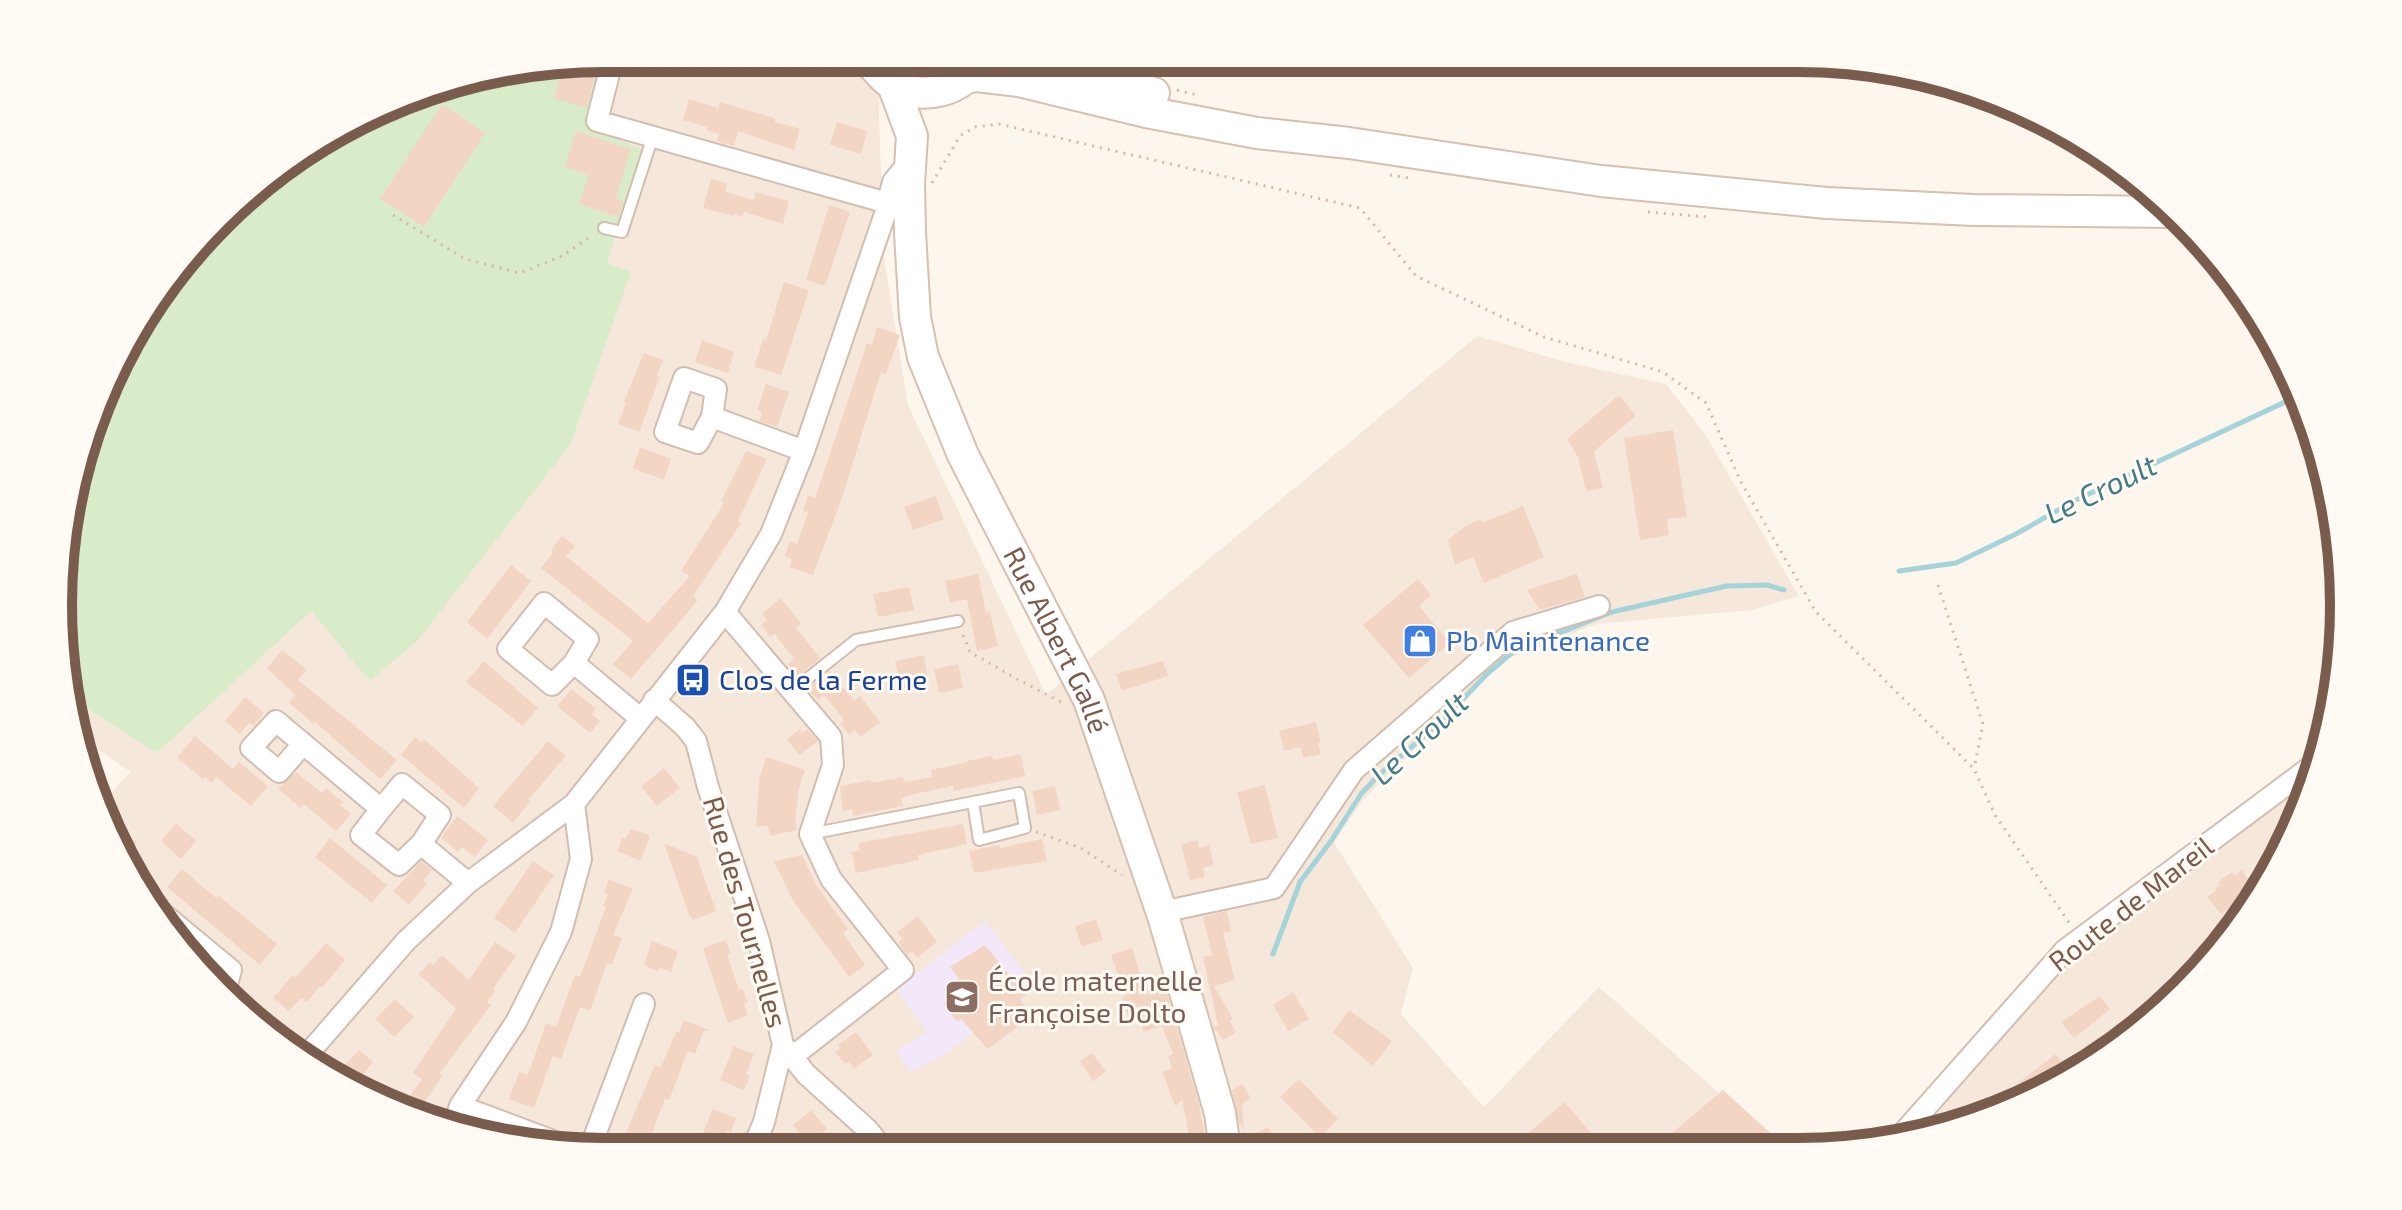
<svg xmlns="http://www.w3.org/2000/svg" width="2402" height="1210" viewBox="0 0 2402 1210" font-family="'Exo 2',sans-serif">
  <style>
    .residential { fill: #f5e8da }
    .education { fill: #f3e8fa }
    .green { fill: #d8ecc9 }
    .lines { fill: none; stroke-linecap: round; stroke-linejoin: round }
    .stream { stroke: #a5d3da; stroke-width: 5 }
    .building { fill: #f3d5c3 }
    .lane-casing { stroke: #d1beb0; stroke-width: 14 }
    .street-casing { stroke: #d1beb0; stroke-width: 24 }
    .secondary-casing { stroke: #d6c0b0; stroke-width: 34 }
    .path { stroke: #d9b8a5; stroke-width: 3; stroke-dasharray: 2 6; stroke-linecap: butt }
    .lane { stroke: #fff; stroke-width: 10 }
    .street { stroke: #fff; stroke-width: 20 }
    .secondary { stroke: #fff; stroke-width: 30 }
    .labels { text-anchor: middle; stroke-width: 6; stroke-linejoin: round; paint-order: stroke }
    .shop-label { font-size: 28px; fill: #366cbe; stroke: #fffaf3; text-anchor: start }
    .street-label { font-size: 28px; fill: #7a5c4d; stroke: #fffaf3 }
    .transit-label { font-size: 28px; fill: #164399; stroke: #fffaf3; text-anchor: start }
    .education-label { font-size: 28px; fill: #785e54; stroke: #fffaf3; text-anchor: start }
    .water-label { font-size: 30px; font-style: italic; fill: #437c86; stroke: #fffaf3 }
    .rim { fill: none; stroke: #7a5c4d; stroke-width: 10 }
  </style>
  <rect width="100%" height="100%" fill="#fdf6ec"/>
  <path class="residential" d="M605,58H880L879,116L884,258L908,405L1046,695L1477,336L1566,362L1666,384L1705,434L1799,596L1752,610L1596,624L1504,660L1363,800L1334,842L1413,968L1401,1014L1484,1107L1599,987L1781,1148L570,1151L464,1133L363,1096L218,991L114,847L101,803L131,772L81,738L63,676L150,301L272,171L429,87Z
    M2323,752L2288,847L2209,965L2101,1060L1973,1123L1896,1141L2065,950Z"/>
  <path class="education" d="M985,921L1036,987L1020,999L1032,1016L988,1049L981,1041L979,1029L944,1055L910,1072L896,1051L927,1032L896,989Z"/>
  <path class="green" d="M610,58L593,130L642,149L607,263L631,272L570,445L418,640L370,681L311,611L157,753L69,697L63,676L69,498L100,395L150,301L272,171L429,87Z
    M881,58H968L945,78L909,79Z"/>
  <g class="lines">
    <path class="stream" d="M1899,571L1956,563L2016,534L2076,500L2300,395
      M1273,954L1300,882L1331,841L1361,794L1379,775L1444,719L1487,674L1514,651L1612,612L1682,596L1727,586L1767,585L1784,590"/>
  </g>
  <path class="building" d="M579,62L597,67L587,108L554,98L563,65Z
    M689,99L718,108L720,102L775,118V122L800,129L794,150L738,131L734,146L717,141L719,134L706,130L707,127L683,120Z
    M442,104L485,133L424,227L380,199Z
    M837,122L867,131L861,154L830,145Z
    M576,131L631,149L616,198L623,201L618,217L579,204L589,175L565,167Z
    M711,179L727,183L725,192L754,200L756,192L789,201L783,224L744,212L743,217L734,214V216L703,208Z
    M829,205L850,212L825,286L806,280Z
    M784,282L809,290L781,375L754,367L763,339L766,340Z
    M877,327L900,335L886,374L881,372L842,498L813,575L789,567L792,559L785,556L790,541L797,544L808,512L803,511L808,495L815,498L867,343L872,345Z
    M702,340L734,352L728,373L695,362Z
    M644,353L663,360L657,376L660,377L639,432L618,424L626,402L624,401Z
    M766,384L789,392L777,427L759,421L762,412L757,410Z
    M1619,395L1636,416L1594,451L1603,488L1586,491L1578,457L1567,439Z
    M1673,430L1687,517L1667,519L1669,535L1640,540L1624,438Z
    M640,447L671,459L664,480L633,468Z
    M746,451L767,459L738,521L741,523L693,596L698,600L631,679L613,664L633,641L541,568L553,553L551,550L562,536L575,546L566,556L648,623L690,576L681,571L724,503L721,502Z
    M936,496L944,519L913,530L904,507Z
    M1523,506L1544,557L1484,583L1473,557L1455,565L1448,540L1467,525L1481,519L1482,523Z
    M511,565L531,581L487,639L467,622Z
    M978,574L986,613L990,612L998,646L977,651L967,599L950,603L945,581Z
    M1577,574L1585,597L1540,610L1527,590Z
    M1418,579L1431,595L1419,606L1450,643L1409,678L1363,625Z
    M909,587L914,610L878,617L873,594Z
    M781,598L801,624L796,628L820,658L798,676L788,664L794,659L775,634L770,637L761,625L767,620L762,614Z
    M282,650L307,670L298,680L397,760L380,779L315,722L314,724L289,703L295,695L267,668Z
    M924,655L929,683L901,690L895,661Z
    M484,661L538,708L523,726L466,682Z
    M1163,661L1168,676L1122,691L1116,674Z
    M958,664L963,688L939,693L934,669Z
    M830,671L854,701L860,696L880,722L860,737L855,730L849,735L840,723L844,720L824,695L818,700L808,689Z
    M572,689L596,709L592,714L600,721L590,733L557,706Z
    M245,697L264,713L253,726L249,723L240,734L225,721Z
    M1316,722L1321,743H1318L1321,754L1303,758L1300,747L1284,751L1279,731Z
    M800,729L802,733L807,729L818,741L799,755L787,739Z
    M195,736L233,769L239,762L268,786L251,806L216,777L212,783L205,777L203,779L177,758Z
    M415,737L422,742L424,739L479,788L464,808L401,755Z
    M548,741L566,756L528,800L530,801L513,823L493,806Z
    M1021,754L1025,776L954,791L953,786L915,794L901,798L903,806L853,816L852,809L843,811L840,786L871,780V783L903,777L904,782L932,777L931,770L968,762L967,761L992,756L993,760Z
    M766,757L805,770L799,788L795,821L797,830L770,836L768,826L756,827L759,779Z
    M664,768L680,788L657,806L641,786Z
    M296,772L322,793L326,788L343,802L340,805L351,814L336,831L304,804L301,808L278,789Z
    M1265,785L1278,838L1251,844L1237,792Z
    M1055,786L1060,810L1037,815L1032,791Z
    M457,816L488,840L475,857L462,847L458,852L441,838Z
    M176,823L196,841L181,859L161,841Z
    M963,824L967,844L918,855L919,860L856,873L852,852L860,850L858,843Z
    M119,828L137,843L123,859L114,847L112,838Z
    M630,830H636L650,836L640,861L617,851L622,838L626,839Z
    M330,838L387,885L372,903L315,857Z
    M1042,839L1047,861L974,873L969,851L1000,845V848Z
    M1197,840L1199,848L1209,845L1214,865L1203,868L1205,877L1190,880L1181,844Z
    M664,843L697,857L716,911L693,920L691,915L690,918Z
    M802,855L817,886L848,929L843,933L865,965L849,977L792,899L774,861Z
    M422,861L432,870L423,881L427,884L409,905L393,891Z
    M533,861L554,875L515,933L494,918Z
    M182,869L216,898L218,895L277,944L260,965L167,887Z
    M2242,870L2252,886L2247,890L2249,892L2221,914L2207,897L2217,890L2216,888L2220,885L2218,882L2232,872L2235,875Z
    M609,879L633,889L613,935L622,938L612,965L607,963L590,1011L580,1007L561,1059L553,1056L534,1108L509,1099L519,1072L528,1075L546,1023L556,1027L575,975L580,977L606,907L603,906L608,894L604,893Z
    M1227,911L1231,931L1223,933L1235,980L1214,986L1233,1019L1230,1021L1236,1032L1223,1040L1214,1028L1218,1025L1203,957L1212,955L1203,917Z
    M918,916L937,942L917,958L912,951L907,955L898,942L903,939L897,932Z
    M1096,919L1103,940L1082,947L1075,926Z
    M726,940L730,953L727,955L739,990L743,989L748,1002L744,1004L748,1015L728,1023L703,948Z
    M652,941L678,951L671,972L659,968L658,971L644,965Z
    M495,942L516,956L493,989L495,991L487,1002L491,1005L439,1074L442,1076L424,1103L429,1106L421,1118L400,1110L422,1079L413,1073L456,1009L419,974L430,962L433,965L442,955L469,980Z
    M326,943L345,960L322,988L320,986L307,1002L301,998L289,1011L273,998L293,975L296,977Z
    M985,945L1026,995L1020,999L1032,1016L988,1049L961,1019L957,1022L943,1004L950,999L944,990L959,979L950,967Z
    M1132,948L1145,989L1164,983L1199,1104L1207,1149H1192L1182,1100L1175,1106L1162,1072L1172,1068L1168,1056L1173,1054L1162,1026L1144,1032L1140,1020L1130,1023L1122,997L1126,996L1111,955Z
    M1293,992L1309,1019L1288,1031L1273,1005Z
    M2100,996L2110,1009L2074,1038L2061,1022Z
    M395,999L414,1017L394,1037L375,1019Z
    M1349,1010L1392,1041L1373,1066L1333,1032Z
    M684,1020L709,1030L702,1032L703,1033L695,1054L688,1051L669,1100L665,1099L645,1151H618L655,1065L661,1067L676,1032L679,1033Z
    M856,1032L873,1055L854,1069L849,1062L845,1064L835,1052L840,1048L838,1045Z
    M734,1046L754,1054L746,1074L750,1076L744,1090L720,1080Z
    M359,1050L373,1062L360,1078L345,1065Z
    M1092,1053L1106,1072L1093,1081L1080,1061Z
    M2056,1054L2070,1072L2058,1081L2029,1095L2019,1082Z
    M1299,1079L1338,1119L1320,1137L1280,1097Z
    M1242,1084L1251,1098L1242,1104L1244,1131L1239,1122L1232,1090Z
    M1723,1090L1787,1148H1744L1737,1141L1725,1148H1654Z
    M1565,1102L1603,1148H1537L1526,1135Z
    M712,1109L736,1118L731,1132L727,1131L723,1142L703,1134Z
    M811,1110L827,1129L809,1144L793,1125Z
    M1268,1127L1279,1149H1243L1242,1141Z"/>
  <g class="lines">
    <g class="lane-casing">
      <path id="lane" d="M604,228L622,232L653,136
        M792,691L856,640L958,621
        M810,834L1019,793L1025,828L979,840L973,802"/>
    </g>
    <g class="street-casing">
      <path id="street" d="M613,58L597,121L877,200L895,208
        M889,210L886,211L893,182L901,172L910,170
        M712,417L698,443L665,432L684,378L716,389L712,417L804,451
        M725,612L831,737L833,765L810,834L831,879L903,970L792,1057
        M574,663L552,685L508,649L544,603L588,639L574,663L640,718
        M654,700L685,727L696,741L708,787L759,941L783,1045L806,1074L868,1130L884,1150
        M303,744L279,772L251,748L276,721L381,809L402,784L440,815L421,844L468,883
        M381,809L361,835L399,865L421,844
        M161,912L231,970L224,995L225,997
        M1162,912L1274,888L1354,770L1513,632L1599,606
        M307,1055L406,941L468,883L574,804L725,612L771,534L804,451L886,211
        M460,1106L580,1151
        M452,1129L460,1106L516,1022L561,932L581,859L574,804
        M1896,1141L2065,950L2321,759
        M752,1150L764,1122L783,1045
        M589,1151L644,1004"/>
    </g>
    <g class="secondary-casing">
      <g id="secondary">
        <path d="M868,58C875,69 883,79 894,85C923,101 962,91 978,63"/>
        <path d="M1022,58L1154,93"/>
        <path d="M965,78L977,76L1019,81L1146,112L1257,133L1349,143L1601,181L1827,203L1974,210L2174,212"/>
        <path id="s1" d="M893,85L912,136L909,183L910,233L915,317L923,357L963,455L1089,700L1164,919L1220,1113L1225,1149"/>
      </g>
    </g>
    <path class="path" d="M1177,90L1197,95
      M1390,175L1410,178
      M932,183L960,136L975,127L999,124L1360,208L1416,276L1544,337L1663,372L1706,403L1742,484L1816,612L1974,769L1995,815L2070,924
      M1648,212L1708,217
      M393,215L465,259L520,273L562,256L593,235
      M1938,585L1983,724L1974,769
      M963,635L970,652L1015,678L1063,703
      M1036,832L1081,848L1122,875"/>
    <use href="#lane" class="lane"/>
    <use href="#street" class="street"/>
    <use href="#secondary" class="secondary"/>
  </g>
  <defs>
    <g id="shop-square" transform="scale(1.8)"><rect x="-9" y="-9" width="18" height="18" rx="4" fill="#3f7fe0" stroke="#fffaf3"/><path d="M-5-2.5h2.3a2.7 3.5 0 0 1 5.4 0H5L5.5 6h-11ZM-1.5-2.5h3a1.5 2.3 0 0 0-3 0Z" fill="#fff"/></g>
    <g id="bus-square" transform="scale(1.8)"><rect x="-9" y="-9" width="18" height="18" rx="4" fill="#1a4fb4" stroke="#fffaf3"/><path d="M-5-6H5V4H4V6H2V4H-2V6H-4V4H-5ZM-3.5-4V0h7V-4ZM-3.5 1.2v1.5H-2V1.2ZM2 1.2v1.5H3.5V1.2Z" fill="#fff"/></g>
    <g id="school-square" transform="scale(1.8)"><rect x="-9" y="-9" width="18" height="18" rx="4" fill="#8d6e63" stroke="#fffaf3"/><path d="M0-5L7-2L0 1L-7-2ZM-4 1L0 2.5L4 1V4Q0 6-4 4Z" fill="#fff"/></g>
  </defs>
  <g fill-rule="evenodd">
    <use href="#shop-square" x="1420" y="641"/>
    <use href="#bus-square" x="693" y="680"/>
    <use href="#school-square" x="962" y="997"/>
  </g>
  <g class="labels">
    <g class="shop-label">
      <text x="1446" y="651">Pb Maintenance</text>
    </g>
    <g class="street-label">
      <text dy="10" stroke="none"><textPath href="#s1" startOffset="590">Rue Albert Gallé</textPath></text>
      <text transform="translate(2131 904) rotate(-38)" y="10">Route de Mareil</text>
      <text transform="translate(745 912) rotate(74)" y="10">Rue des Tournelles</text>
    </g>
    <g class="transit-label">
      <text x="719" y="690">Clos de la Ferme</text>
    </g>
    <g class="education-label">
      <text x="988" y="991">École maternelle<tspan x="988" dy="32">Françoise Dolto</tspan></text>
    </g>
    <g class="water-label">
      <text transform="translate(2101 490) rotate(-26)" y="10">Le Croult</text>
      <text transform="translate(1420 739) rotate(-43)" y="10">Le Croult</text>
    </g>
  </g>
  <path d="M0 0H2402V1210H0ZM605 72H1797A533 533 0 0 1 2330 605V605A533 533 0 0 1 1797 1138H605A533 533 0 0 1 72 605V605A533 533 0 0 1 605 72Z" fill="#fffaf3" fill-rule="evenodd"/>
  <path class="rim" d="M605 72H1797A533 533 0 0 1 2330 605V605A533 533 0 0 1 1797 1138H605A533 533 0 0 1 72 605V605A533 533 0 0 1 605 72Z"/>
</svg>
